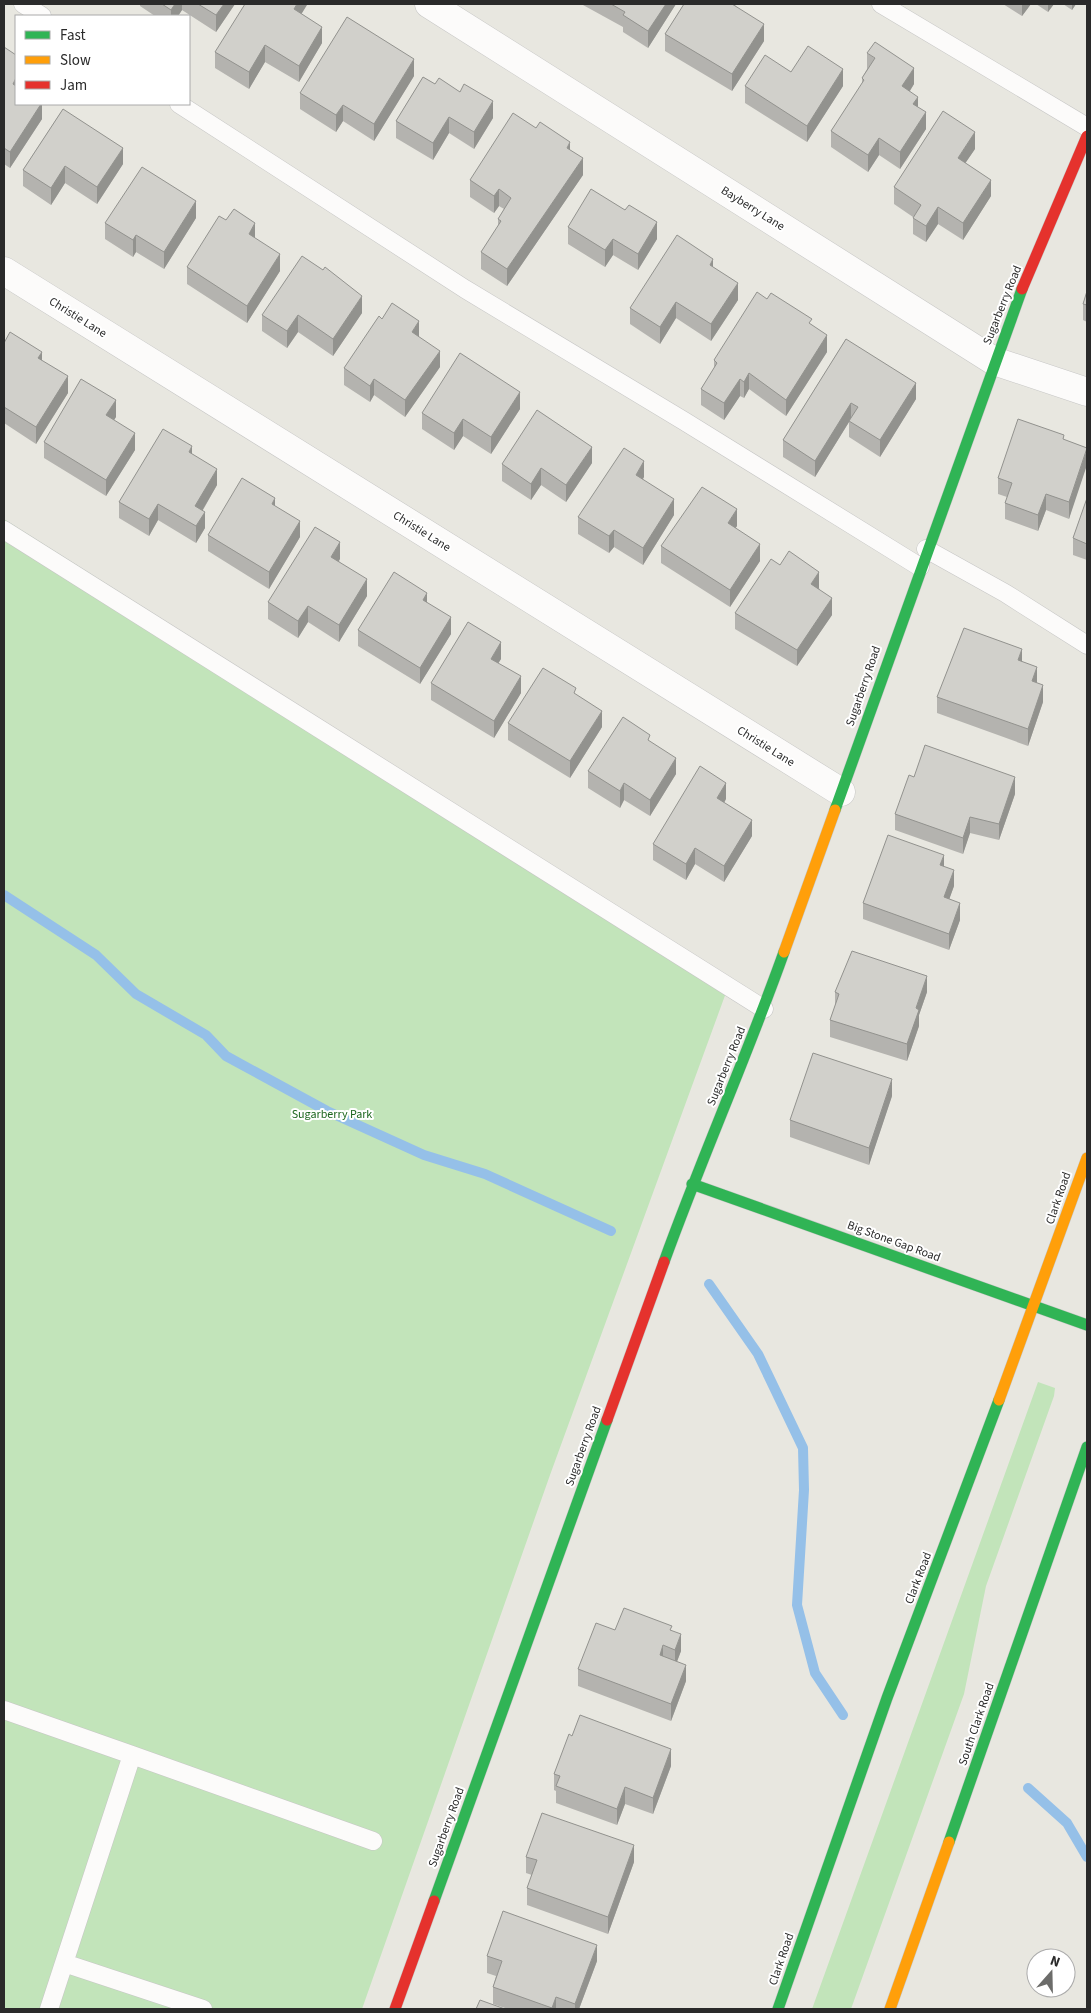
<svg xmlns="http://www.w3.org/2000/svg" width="1091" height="2013" viewBox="0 0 1091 2013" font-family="'Source Sans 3',sans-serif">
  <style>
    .green { fill: #c2e4ba }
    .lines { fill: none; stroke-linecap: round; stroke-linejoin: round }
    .stream { stroke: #95c0e8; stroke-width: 10 }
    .lane-casing { stroke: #c6c6c5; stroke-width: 19 }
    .street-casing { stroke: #c6c6c5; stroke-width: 29 }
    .fast-casing { stroke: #c6c6c5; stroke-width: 12 }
    .slow-casing { stroke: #c6c6c5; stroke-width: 12 }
    .jam-casing { stroke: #c6c6c5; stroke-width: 12 }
    .lane { stroke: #fcfbfa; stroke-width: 18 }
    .street { stroke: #fcfbfa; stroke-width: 28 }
    .fast { stroke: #30b455; stroke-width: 11 }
    .slow { stroke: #ff9f0a; stroke-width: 11 }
    .jam { stroke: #e5322d; stroke-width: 11 }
    .wall { fill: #b4b3af }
    .shaded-wall { fill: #92928e }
    .building { fill: #d1d0cb; stroke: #92928e }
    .labels { text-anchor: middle; stroke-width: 4; stroke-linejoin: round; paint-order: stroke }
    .street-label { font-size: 12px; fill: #2a2a2a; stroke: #fff }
    .park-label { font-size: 12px; fill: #1c661e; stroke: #fff }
  </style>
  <rect width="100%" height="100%" fill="#e8e7e0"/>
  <path class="green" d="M4,519L731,979L550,1475L362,2009H4Z
    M1038,1382L1055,1388L1054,1396L986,1586L964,1694L851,2009H812Z"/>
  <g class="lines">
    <path class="stream" d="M4,895L96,955L136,994L206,1035L226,1056L327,1111L424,1155L485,1174L611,1231
      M709,1284L758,1354L803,1448L804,1490L797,1605L815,1673L843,1715
      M1028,1788L1067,1823L1087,1857"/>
    <g class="lane-casing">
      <path id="lane" d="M23,4L42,16
        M881,4L1087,127
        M179,104L465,289L684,421L920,567
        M4,530L764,1009
        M926,549L1005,593L1087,645
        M4,1710L132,1755
        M64,1963L203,2009
        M49,2009L132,1755L373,1841"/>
    </g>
    <g class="street-casing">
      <path id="street" d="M429,4L994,361L1087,392
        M4,271L841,792"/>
    </g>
    <g class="fast-casing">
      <path id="fast" d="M835,810L1022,289
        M692,1184L1087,1325
        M664,1262C702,1157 747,1056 784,952
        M949,1842L1087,1447
        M434,1901L607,1420
        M778,2009L887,1698L999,1400"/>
    </g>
    <g class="slow-casing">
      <path id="slow" d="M784,952L835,810
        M999,1400L1087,1158
        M890,2009L949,1842"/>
    </g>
    <g class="jam-casing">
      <path id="jam" d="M1022,289L1087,136
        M607,1420L664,1262
        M395,2009L434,1901"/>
    </g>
    <use href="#lane" class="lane"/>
    <use href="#street" class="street"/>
    <use href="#fast" class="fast"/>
    <use href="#slow" class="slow"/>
    <use href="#jam" class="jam"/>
  </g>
  <path class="wall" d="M140,4H235L216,32L182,10L178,16H155L140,6Z
    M307,4L301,14L322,43L299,82L265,62L249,89L215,68V52Z
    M583,4H676L648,48L623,32V27L583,5Z
    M684,4H736L735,5L764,41L732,91L665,51V34Z
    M1003,4H1031L1022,16Z
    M1036,4H1054L1048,12Z
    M1063,4H1076L1072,10Z
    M4,47L16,104H42V119L10,168L4,164Z
    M867,53L914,84L910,91L918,108L926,129L900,169L879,155L868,172L831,147V131L862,84V78L867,69Z
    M791,72L843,86L807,142L745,103V86Z
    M414,76L374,141L343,121L336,132L300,109V93Z
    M423,77L493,118L474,149L449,133L433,160L396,138V121Z
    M63,109L123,164L97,204L65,183L51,205L23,186V170Z
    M975,149L965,163L991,196L963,240L938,224L926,242L913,234V217L894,204V187Z
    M570,150L583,175L507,286L481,269V252L498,227V219L504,209L499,206L494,213L470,197V180Z
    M196,218L164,269L136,252L133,257L105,239V223Z
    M568,227L657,239L638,270L613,255L605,267L568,244Z
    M255,238L280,271L247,323L187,284V267Z
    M713,267L738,300L711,341L676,318L660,344L630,324V308Z
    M1087,291V322L1083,320V304Z
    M767,299L812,325L827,352L786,416L749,389L744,398L740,396L724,420L701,405V389L714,369V360Z
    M362,313L333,356L298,332L287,348L262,331V315Z
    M382,319L419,337L440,367L405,417L374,395L370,402L344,385V368Z
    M846,339L916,399L880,457L849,437V422L815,477L783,457V440Z
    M4,343L68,393L36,444L4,423Z
    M520,409L491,454L463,436L454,450L422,429V413Z
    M116,417L114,420L135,450L106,496L44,458V442Z
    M1064,440L1087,448L1069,519L1046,510L1038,531L1005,519V503L1007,497L998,494V478Z
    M192,454L217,485L203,510L205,528L196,543L158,520L149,536L119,518V502Z
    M592,463L566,502L541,485L531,500L502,481V464Z
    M644,477L643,479L674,515L643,565L614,547L609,553L578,534V517Z
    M1087,498V560L1073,555V538Z
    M275,506L300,537L269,589L208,551V535Z
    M737,526L735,528L760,561L730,607L661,563V546Z
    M340,559L339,561L367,596L339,642L308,622L298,638L268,619V602Z
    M780,565L819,588L832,615L797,666L735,629V613Z
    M427,603L451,634L420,684L358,646V630Z
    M501,659L498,663L521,693L494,738L431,700V683Z
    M1022,661L1043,702L1028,746L937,713V697Z
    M508,723L602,727L570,778L508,740Z
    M650,742L676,774L650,816L624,800L620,808L588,788V771Z
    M914,777L1015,794L999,840L970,833L963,854L895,830V814Z
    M726,799L724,803L752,836L724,882L695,864L686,880L653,860V844Z
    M944,866L954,886L949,899L960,920L949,950L863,919V903Z
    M835,992H927L919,1015V1026L907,1061L830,1037V1020L835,1006Z
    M892,1096L869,1165L790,1137V1120Z
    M615,1630L672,1631L681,1651L677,1661L686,1681L671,1721L578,1686V1669Z
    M572,1736L671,1766L653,1814L625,1804L617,1825L556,1803V1791L554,1790V1774Z
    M526,1857L634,1862L608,1934L527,1905V1888L532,1875L526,1873Z
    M487,1956L597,1961L579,2009H508L493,2004V1987L496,1976L487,1973Z"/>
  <path class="shaded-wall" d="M175,4H182V10L178,16H171V10Z
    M224,4H235L216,32V15Z
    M297,4H307V5L294,26V9Z
    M666,4H676L648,48V31Z
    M1022,4H1031L1022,16Z
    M1048,4H1054L1048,12Z
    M1072,4H1076L1072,10Z
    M764,24V41L732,91V74Z
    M322,27V43L299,82V66Z
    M265,45V62L249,89V72Z
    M414,59V76L374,141V124Z
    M914,68V84L902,103V86Z
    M843,69V86L807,142V126Z
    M16,78V94L13,84Z
    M918,97V113L913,104Z
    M493,101V118L474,149V132Z
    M41,104H42V119L10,168V152Z
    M343,105V121L336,132V115Z
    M926,112V129L900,169V152Z
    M449,117V133L433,160V143Z
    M975,132V149L958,174V158Z
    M879,138V155L868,172V155Z
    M570,142V158L567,148Z
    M123,148V164L97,204V187Z
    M583,158V175L507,286V269Z
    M65,166V183L51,205V188Z
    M991,180V196L963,240V223Z
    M499,189V206L494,213V196Z
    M196,201V218L164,269V252Z
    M938,207V224L926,242V226Z
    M657,222V239L638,270V254Z
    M255,223V240L249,234Z
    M136,235V252L133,257V240Z
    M613,239V255L605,267V250Z
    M280,254V271L247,323V306Z
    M713,259V275L710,265Z
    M738,283V300L711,341V324Z
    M362,296V313L333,356V339Z
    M676,302V318L660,344V327Z
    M298,315V332L287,348V331Z
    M419,321V338L412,332Z
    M827,335V352L786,416V400Z
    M440,351V367L405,417V400Z
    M42,352V369L38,358Z
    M749,373V389L744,398V382Z
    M68,376V393L36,444V427Z
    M374,379V395L370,402V386Z
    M740,379V396L724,420V403Z
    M916,383V399L880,457V440Z
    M520,392V409L491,454V437Z
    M116,400V417L106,432V415Z
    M851,403V420L849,421V422L815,477V461Z
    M463,419V436L454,450V433Z
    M135,433V450L106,496V480Z
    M192,446V463L189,452Z
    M592,447V463L566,502V485Z
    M1087,449V465L1069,519V502Z
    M644,461V477L636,491V475Z
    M541,468V485L531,500V484Z
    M217,469V485L195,523V506Z
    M1046,494V510L1038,531V515Z
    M275,498V515L272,504Z
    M674,499V515L643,565V548Z
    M158,504V520L149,536V519Z
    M737,509V526L728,540V523Z
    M205,512V528L196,543V526Z
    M300,521V537L269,589V572Z
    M614,530V547L609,553V536Z
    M340,542V559L331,573V557Z
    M760,544V561L730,607V590Z
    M819,572V588L811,601V584Z
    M367,579V596L339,642V625Z
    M427,593V610L423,600Z
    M832,598V615L797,666V650Z
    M308,606V622L298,638V621Z
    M451,617V634L420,684V668Z
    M501,642V659L491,675V659Z
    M1022,649V666L1018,660Z
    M1037,667V683L1032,681Z
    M521,676V693L494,738V721Z
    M1043,685V702L1028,746V729Z
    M602,711V727L570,778V761Z
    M676,758V774L650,816V800Z
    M1015,777V794L999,840V824Z
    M624,783V800L620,808V791Z
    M726,783V799L717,815V798Z
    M970,817V833L963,854V838Z
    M752,820V836L724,882V866Z
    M695,848V864L686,880V864Z
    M944,855V872L940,865Z
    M954,870V886L944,914V897Z
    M960,903V920L949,950V934Z
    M927,976V992L919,1015V1026L907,1061V1044L916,1008Z
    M892,1079V1096L869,1165V1148Z
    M681,1634V1651L675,1667V1650Z
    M663,1645V1661L660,1655Z
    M686,1665V1681L671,1721V1704Z
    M671,1749V1766L653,1814V1798Z
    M625,1787V1804L617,1825V1809Z
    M634,1845V1862L608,1934V1917Z
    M597,1945V1961L579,2009H575V2004Z
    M556,1997V2009H552V2008Z"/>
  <path class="building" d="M162,4H175L171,10Z
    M198,4H224L216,15Z
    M245,4H297L294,9L322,27L299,66L265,45L249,72L215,52Z
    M611,4H666L648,31L623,15L625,12Z
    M684,4H732L764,24L732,74L665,34Z
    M347,17L414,59L374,124L343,105L336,115L300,93Z
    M875,42L914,68L902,86L918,97L913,104L926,112L900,152L879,138L868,155L831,131L864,80L862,78L875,58L867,53Z
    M808,46L843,69L807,126L745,86L765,55L791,72Z
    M4,47L16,55V78L13,84L16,86V104H41L10,152L4,148Z
    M423,77L435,84L439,78L460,92L464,84L493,101L474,132L449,117L433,143L396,121Z
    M63,109L123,148L97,187L65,166L51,188L23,170Z
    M943,111L975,132L958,158L991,180L963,223L938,207L926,226L913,218L921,205L894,187Z
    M513,113L536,128L540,122L570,142L567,148L583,158L507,269L481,252L501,221L498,219L511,198L499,189L494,196L470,180Z
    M142,167L196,201L164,252L136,235L133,240L105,223Z
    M591,189L625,210L629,205L657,222L638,254L613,239L605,250L568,227Z
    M234,209L255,223L249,234L280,254L247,306L187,267L219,216L226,220Z
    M677,235L713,259L710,265L738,283L711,324L676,302L660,327L630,308Z
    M302,256L323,270L325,267L362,296L333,339L298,315L287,331L262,315Z
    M1087,291V305L1083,304Z
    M757,292L767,299L771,293L812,319L809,323L827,335L786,400L749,373L744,382L740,379L724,403L701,389L717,363L714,360Z
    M392,303L419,321L412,332L440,351L405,400L374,379L370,386L344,368L379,316L382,319Z
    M10,332L42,352L38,358L68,376L36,427L4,407V343Z
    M846,339L916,383L880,440L849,421L858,407L851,403L815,461L783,440Z
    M460,353L520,392L491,437L463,419L454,433L422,413Z
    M81,379L116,400L106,415L135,433L106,480L44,442Z
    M537,410L592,447L566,485L541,468L531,484L502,464Z
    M1018,419L1064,435L1063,439L1087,448L1069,502L1046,494L1038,515L1005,503L1012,483L998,478Z
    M163,429L192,446L189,452L217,469L195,506L205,512L196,526L158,504L149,519L119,502Z
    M624,448L644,461L636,475L674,499L643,548L614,530L609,536L578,517Z
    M242,478L275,498L272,504L300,521L269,572L208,535Z
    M702,487L737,509L728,523L760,544L730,590L661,546Z
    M1087,498V544L1073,538Z
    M315,527L340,542L331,557L367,579L339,625L308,606L298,621L268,602Z
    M789,551L819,572L811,584L832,598L797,650L735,613L771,559L780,565Z
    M394,572L427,593L423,600L451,617L420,668L358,630Z
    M468,622L501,642L491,659L521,676L494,721L431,683Z
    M964,628L1022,649L1018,660L1037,667L1032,681L1043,685L1028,729L937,697Z
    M543,668L576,688L574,693L602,711L570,761L508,723Z
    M623,717L650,735L648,740L676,758L650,800L624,783L620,791L588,771Z
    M925,745L1015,777L999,824L970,817L963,838L895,814L909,775L914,777Z
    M700,766L726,783L717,798L752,820L724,866L695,848L686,864L653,844Z
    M888,835L944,855L940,865L954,870L944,897L960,903L949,934L863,903Z
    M852,951L927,976L916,1008L919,1010L907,1044L830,1020L839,994L835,992Z
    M813,1053L892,1079L869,1148L790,1120Z
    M624,1608L672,1626L670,1630L681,1634L675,1650L663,1645L660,1655L686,1665L671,1704L578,1669L596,1623L615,1630Z
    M580,1715L671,1749L653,1798L625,1787L617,1809L556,1786L560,1776L554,1774L569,1734L572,1736Z
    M542,1813L634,1845L608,1917L527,1888L537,1860L526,1857Z
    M503,1911L597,1945L575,2004L556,1997L552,2008L493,1987L502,1961L487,1956Z
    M480,2000L505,2009H476Z"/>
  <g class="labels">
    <g class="street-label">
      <text transform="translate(753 208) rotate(32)" y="4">Bayberry Lane</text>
      <text transform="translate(1002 305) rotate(-68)" y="4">Sugarberry Road</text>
      <text transform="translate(78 317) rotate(32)" y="4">Christie Lane</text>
      <text transform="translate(422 531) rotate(32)" y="4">Christie Lane</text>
      <text transform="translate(863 686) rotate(-71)" y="4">Sugarberry Road</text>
      <text transform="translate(766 746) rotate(32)" y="4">Christie Lane</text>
      <text transform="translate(726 1066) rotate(-68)" y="4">Sugarberry Road</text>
      <text transform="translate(1058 1198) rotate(-71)" y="4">Clark Road</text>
      <text transform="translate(894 1241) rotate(20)" y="4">Big Stone Gap Road</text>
      <text transform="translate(583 1446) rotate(-70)" y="4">Sugarberry Road</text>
      <text transform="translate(918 1578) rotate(-69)" y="4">Clark Road</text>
      <text transform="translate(976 1724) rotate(-71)" y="4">South Clark Road</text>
      <text transform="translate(446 1827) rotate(-70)" y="4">Sugarberry Road</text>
      <text transform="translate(781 1959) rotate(-71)" y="4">Clark Road</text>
    </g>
    <g class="park-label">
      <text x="332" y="1118">Sugarberry Park</text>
    </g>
  </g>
  <rect width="1091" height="2013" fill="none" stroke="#2a2a2a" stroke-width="10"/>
  <rect x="15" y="15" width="175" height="90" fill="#ffffff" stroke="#aaaaaa"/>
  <rect x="25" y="31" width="25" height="8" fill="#30b455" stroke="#aaaaaa"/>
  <text x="60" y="40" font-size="15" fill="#2a2a2a">Fast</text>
  <rect x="25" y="56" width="25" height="8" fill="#ff9f0a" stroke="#aaaaaa"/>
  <text x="60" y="65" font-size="15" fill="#2a2a2a">Slow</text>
  <rect x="25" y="81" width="25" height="8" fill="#e5322d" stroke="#aaaaaa"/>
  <text x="60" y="90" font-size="15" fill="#2a2a2a">Jam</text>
  <g transform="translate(1051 1973) rotate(20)"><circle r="24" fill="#ffffff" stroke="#aaaaaa"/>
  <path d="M0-4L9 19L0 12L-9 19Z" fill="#6c6c6a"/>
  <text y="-8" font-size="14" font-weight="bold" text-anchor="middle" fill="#2a2a2a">N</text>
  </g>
</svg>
